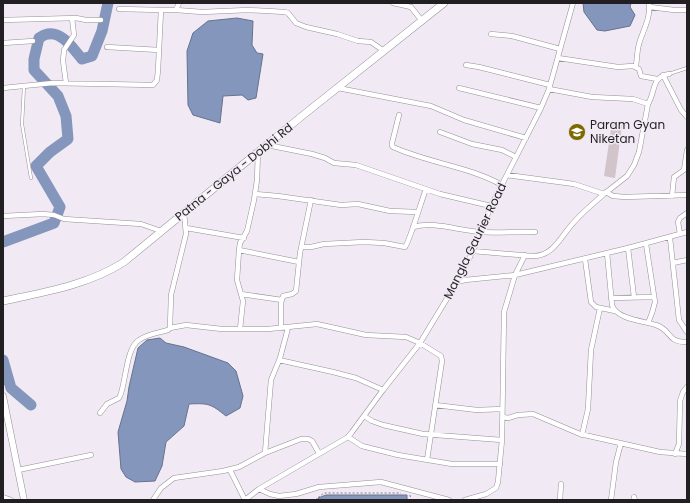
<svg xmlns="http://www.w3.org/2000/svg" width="690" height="503" viewBox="0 0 690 503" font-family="Poppins,sans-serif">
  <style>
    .water { fill: #8496bc; stroke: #67728e }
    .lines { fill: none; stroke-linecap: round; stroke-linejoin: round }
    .stream { stroke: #67728e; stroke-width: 2 }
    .river { stroke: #8496bc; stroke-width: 11 }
    .building { fill: #d1c4ca }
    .service-casing { stroke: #968f98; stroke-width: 3.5 }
    .minor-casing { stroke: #968f98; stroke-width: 5.5 }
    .tertiary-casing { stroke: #968f98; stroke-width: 7 }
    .primary-casing { stroke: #968f98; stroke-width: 8 }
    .path { stroke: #858087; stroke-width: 1; stroke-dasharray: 2 2; stroke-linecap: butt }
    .service { stroke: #fff; stroke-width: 2.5 }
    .minor { stroke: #fff; stroke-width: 4.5 }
    .tertiary { stroke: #fff; stroke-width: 6 }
    .primary { stroke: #fff; stroke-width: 7 }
    .labels { text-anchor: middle; stroke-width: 3; stroke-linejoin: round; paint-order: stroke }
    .poi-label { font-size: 12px; fill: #221f23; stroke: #f1e9f3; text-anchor: start }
    .street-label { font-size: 12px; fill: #221f23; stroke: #f1e9f3 }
  </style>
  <rect width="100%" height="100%" fill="#f1e9f3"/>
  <path class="water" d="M583,3H631L630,7L635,15L630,26L605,31L597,30L584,12Z
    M237,18L253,21L252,45L257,53L263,54L256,98L248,100L242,95L223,96L220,123L193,115L188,105L187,51L193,33L208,21Z
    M160,338L166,343L184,347L228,363L236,371L243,396L240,408L226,416C211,404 209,403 189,404L184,426L166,442L162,466L155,481L135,482L126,477L121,469L118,432L127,401L129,387L138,348L147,340Z
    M326,495H407V500H318V498Z"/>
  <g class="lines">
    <path class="stream" d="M3,384L9,383"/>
    <path class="river" d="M3,242L54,223L60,207L36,166L50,152L68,139L66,116L58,96L34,70V59L39,38C41,37 45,34 48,34C62,31 74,50 82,59L92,56L102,31L108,3
      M3,360L11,388L31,405"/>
  </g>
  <path class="building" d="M612,123L622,125L615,178L604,176Z"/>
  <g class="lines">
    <g class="service-casing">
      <path id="service" d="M669,74L687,68
        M24,86L22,124L31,178"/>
    </g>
    <g class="minor-casing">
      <path id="minor" d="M393,3L411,7L422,21
        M650,7L674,10H687
        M119,9L161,10
        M176,10L202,12L248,10L285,12L288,13L296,23L306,27L337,34L358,41L371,42L384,51
        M3,20L76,18L86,20H101
        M491,34L512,36L560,49
        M3,43L33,41
        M107,47L159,50
        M558,58L618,67L633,66L639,69L641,76L657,79
        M466,65L479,67L550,85
        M636,66C637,59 637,51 639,44C643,30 651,18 649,3
        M663,75L681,110L687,117
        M66,83L63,61L64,50L74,35L72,18
        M3,88L53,83L153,85L157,80L158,70L161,10H176L179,3
        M338,88L431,106L464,120L526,138
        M459,88L541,108
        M549,89L592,97L633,99L648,104C656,91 651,77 669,74
        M399,115L392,143V146L393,147C428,163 468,166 502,185
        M440,132L472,144L502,150L516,157
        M267,145L312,154L325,158L334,163L356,165L440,194L491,206
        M606,192L613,196L625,197L687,195
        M255,194L278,196L341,205L358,204L390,211L418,212
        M604,194L627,176L634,165L639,152L648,104
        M672,196L674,177L684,170L687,150
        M3,216L43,214L54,215L64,219L141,224L161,231
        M413,227C435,221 459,231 481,232C499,233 517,232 535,232
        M186,228L244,238
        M680,234L678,222L680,218L687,213
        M670,238L679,320L687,332
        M646,244L655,302L652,313L648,323
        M302,247H311L324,244L364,242L384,243L405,247C409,243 422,199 426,189
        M628,248L634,297
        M239,250L299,262
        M473,251L532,256C555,257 562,233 576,220C584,211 594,203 604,194L574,184L507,175
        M607,253L612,305C616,319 643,321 656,325C672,330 667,343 687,342
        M585,259L591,302L596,307L615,311
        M673,263L687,260
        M457,282L465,280L515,275L628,248L687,232
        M241,294L282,300
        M611,298L654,297
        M170,328L186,325L222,329H268L317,324L366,335L406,337L420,343L441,356L442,361L427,460
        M281,328V303L283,296L292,294L296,291L300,253L311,200
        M240,329L243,301L237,280L239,250L240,243L247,231L254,200L257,180L258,152
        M279,360L333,372L356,378L383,390
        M435,405L477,410L502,409
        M100,413L107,404L119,398L120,396C126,382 126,348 139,340C148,334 158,333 168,330L170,328L171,295L186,234L184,212
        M364,416L372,421L383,425L423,434L502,440L504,312L515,275L525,255
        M503,417L508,418L518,415L533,414L580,434L660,452L687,454
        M582,435L588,409L591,350L600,308
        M348,437L362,446L398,455L452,464H500
        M265,453L271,380L280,358L288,328
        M675,454L679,444L680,401L683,392L687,387
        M18,470L91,455
        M230,470L245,500
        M259,489L270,494L279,496L296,494L319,487L381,482L449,500
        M3,497L11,500
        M634,497L635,500
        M153,500L161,488L174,478L223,471L239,467L265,453L301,439H308L312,441L319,453
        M245,500L259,489L348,437L352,432L383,390L420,343L457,282L473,251L491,206L541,108L549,89L573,3
        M465,500L486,494L496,488L498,482L502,440
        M560,500L561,484
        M611,500L616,462L621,443"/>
    </g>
    <g class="tertiary-casing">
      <path id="tertiary" d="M3,396L24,500"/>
    </g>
    <g class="primary-casing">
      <path id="primary" d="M3,301C45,292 88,285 124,262L302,116L444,3"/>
    </g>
    <path class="path" d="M410,495L411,500
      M315,500L324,493H401"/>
    <use href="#service" class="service"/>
    <use href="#minor" class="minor"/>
    <use href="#tertiary" class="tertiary"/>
    <use href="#primary" class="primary"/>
  </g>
  <defs>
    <g id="school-disc" transform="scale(0.9)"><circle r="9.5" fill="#7c6900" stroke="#f1e9f3"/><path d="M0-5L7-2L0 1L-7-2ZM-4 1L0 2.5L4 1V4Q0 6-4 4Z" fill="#fff"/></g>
  </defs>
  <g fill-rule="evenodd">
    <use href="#school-disc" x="577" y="132"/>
  </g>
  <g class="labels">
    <g class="poi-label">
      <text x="590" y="129">Param Gyan<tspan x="590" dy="14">Niketan</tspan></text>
    </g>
    <g class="street-label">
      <text transform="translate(234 172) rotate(-39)" y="4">Patna - Gaya - Dobhi Rd</text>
      <text transform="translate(475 241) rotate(-64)" y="4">Mangla Gaurier Road</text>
    </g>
  </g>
  <rect width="690" height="503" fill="none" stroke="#221f23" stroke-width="8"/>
</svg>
